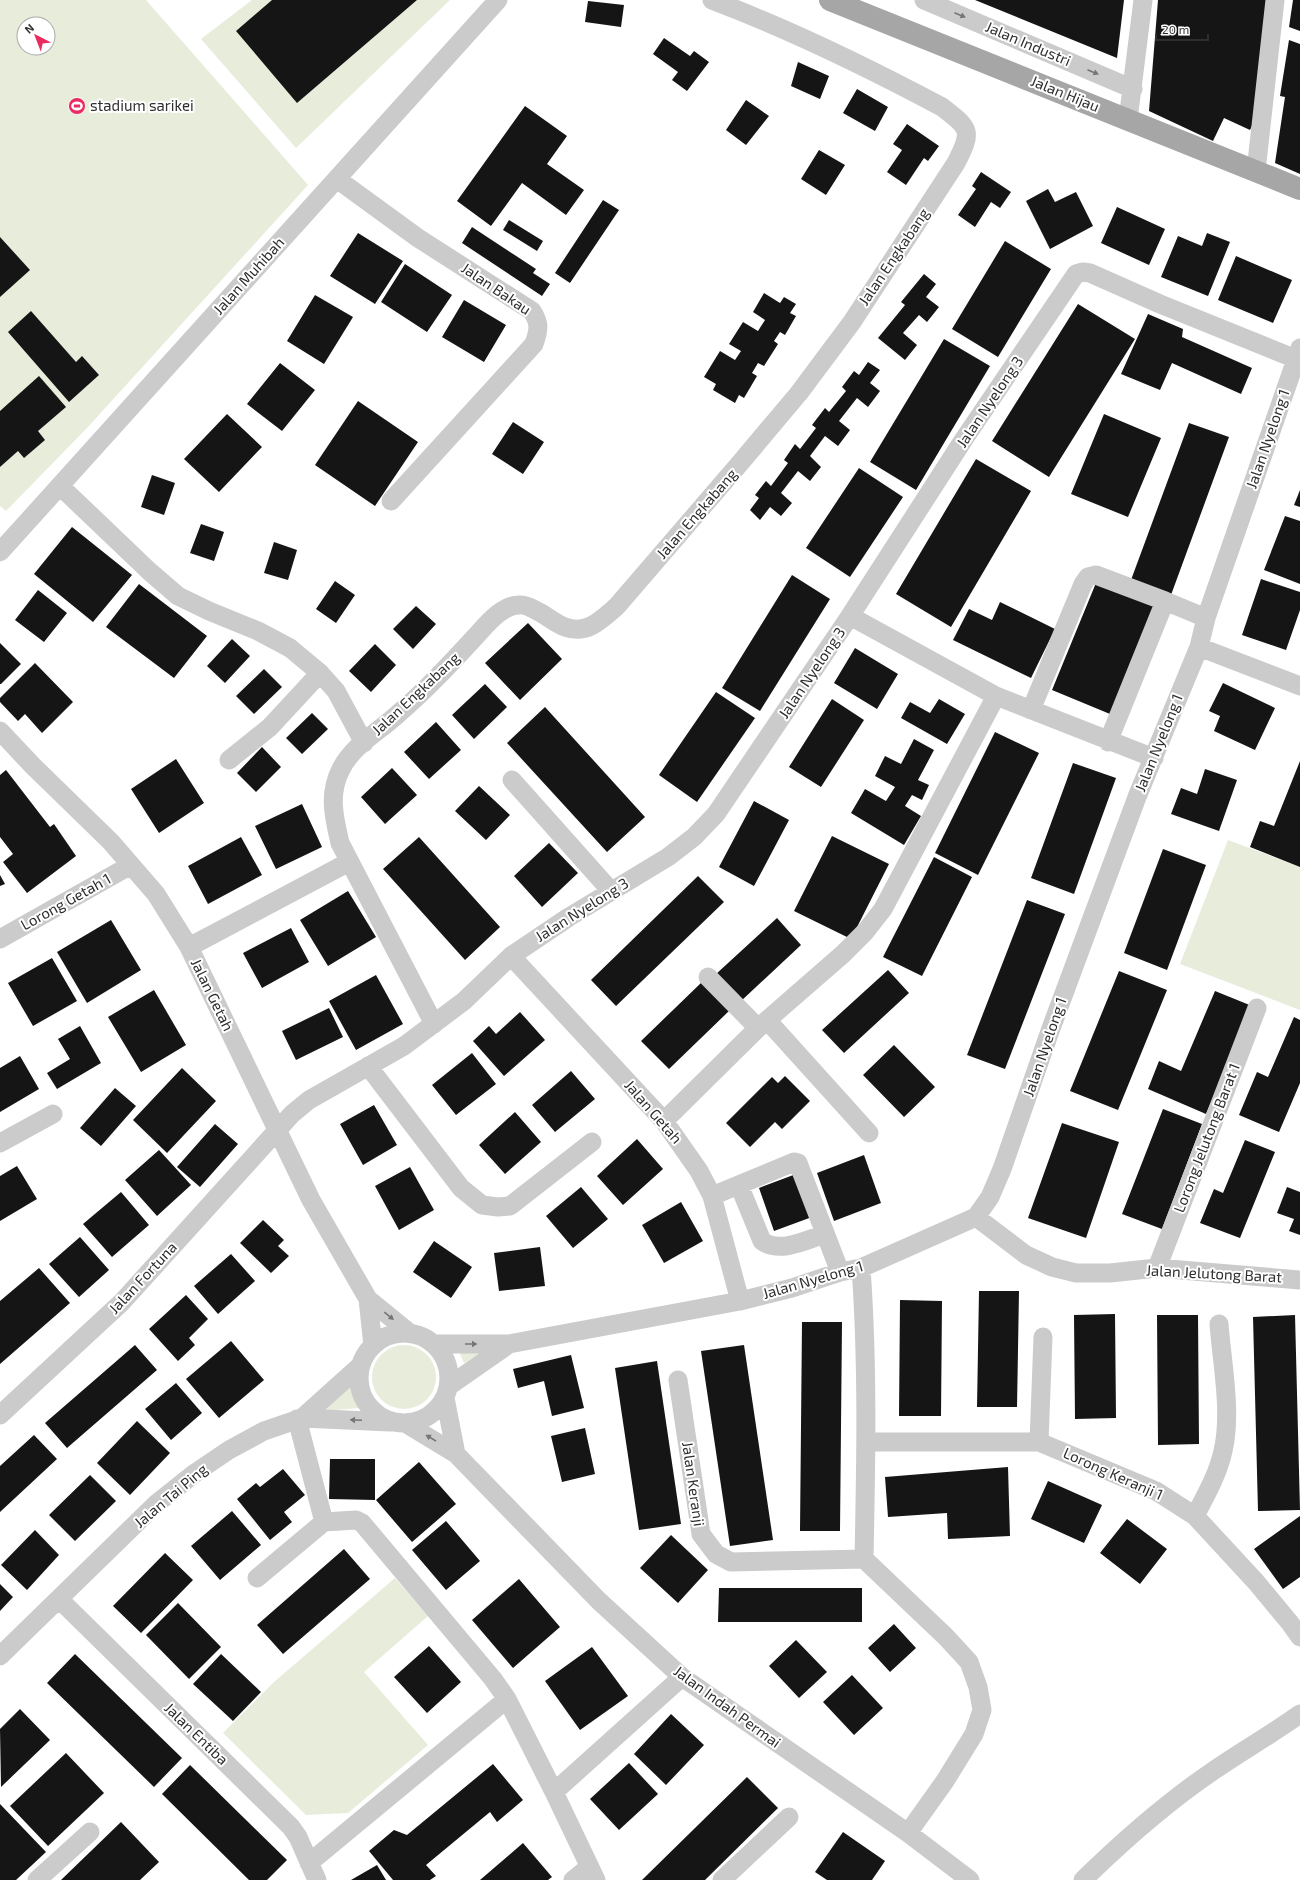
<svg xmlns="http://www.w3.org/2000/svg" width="1300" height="1880" viewBox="0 0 1300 1880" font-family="'Exo 2',sans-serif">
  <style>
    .green { fill: #e7ecdb; fill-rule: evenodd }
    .building { fill: #151515 }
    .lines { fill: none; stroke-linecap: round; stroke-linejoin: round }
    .minor { stroke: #cbcbcb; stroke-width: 19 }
    .major { stroke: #a6a6a6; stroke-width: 22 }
    .oneway { fill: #757575 }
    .labels { text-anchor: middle; stroke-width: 4; stroke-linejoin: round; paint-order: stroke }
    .street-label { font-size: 15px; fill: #2e2e2e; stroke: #fff }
    .poi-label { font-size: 15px; fill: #2e2e2e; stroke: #fff; text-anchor: start }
  </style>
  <rect width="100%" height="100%" fill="#fff"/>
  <path class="green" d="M0,0H146L308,185L87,428L6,511L0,506ZM24,24H48V48H24Z
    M252,0H450L296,148L201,39Z
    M1228,840L1300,867V1010L1180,964Z
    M372 1377a32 32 0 1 1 64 0a32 32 0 1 1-64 0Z
    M488,1348L464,1363L458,1349Z
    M351,1386L361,1408L321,1411Z
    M395,1578L428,1616L364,1672L428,1745L348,1813L306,1815L223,1733L274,1682Z"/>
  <path class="building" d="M272,0H417L297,103L236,31Z
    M975,0H1124L1117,58Z
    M1158,0H1269L1260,109L1250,130L1224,118L1213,141L1149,111Z
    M1293,0H1300V31L1289,27Z
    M588,1L624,5L621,27L585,22Z
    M664,38L690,56L694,51L709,62L687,91L672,80L678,72L653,54Z
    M1289,40L1300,44V174L1275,163L1285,97L1280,96Z
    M798,62L829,76L820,99L791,86Z
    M857,89L888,107L875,131L843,113Z
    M746,100L769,116L746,145L726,130Z
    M525,106L567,136L547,164L584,190L566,215L522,183L491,226L457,201Z
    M907,124L939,146L928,161L924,158L906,185L887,172L902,150L893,144Z
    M819,150L845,165L826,195L801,179Z
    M981,172L1011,192L1000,208L991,202L975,227L958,215L976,189L972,186Z
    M1048,189L1055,202L1076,192L1093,226L1050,249L1026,201Z
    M603,200L619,210L570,283L555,273Z
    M1117,207L1165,229L1149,265L1101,243Z
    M509,220L543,241L537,251L503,230Z
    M472,227L536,269L533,273L550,284L542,296L462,243Z
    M358,233L403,261L375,304L330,276Z
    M1207,233L1230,242L1208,296L1161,277L1178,236L1202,246Z
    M0,237L30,270L0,297Z
    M1005,241L1051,269L998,357L952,329Z
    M1236,256L1292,280L1273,323L1218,300Z
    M405,264L452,295L427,332L381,302Z
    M924,274L936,284L926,297L939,307L927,322L919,315L903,333L917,345L905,360L878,338L905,305L901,302Z
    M764,293L780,303L784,297L796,304L790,313L796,316L785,335L780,332L774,341L778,344L764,366L758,363L752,373L757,376L744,398L739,395L735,403L713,390L716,384L704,377L720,351L735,360L741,351L729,344L743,322L758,331L765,320L753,312Z
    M315,295L353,317L324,364L287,341Z
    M464,300L506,325L484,362L442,337Z
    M1078,304L1135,339L1049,477L992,441Z
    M31,311L76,362L82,356L99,375L69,402L8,332Z
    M1148,314L1183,329L1182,337L1252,368L1241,394L1172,363L1160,390L1121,374Z
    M944,339L990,366L916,490L870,462Z
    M868,362L880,370L870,383L880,391L868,407L857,398L839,421L850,430L838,446L825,436L810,456L821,467L810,481L798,471L781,493L792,503L781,516L770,507L760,520L750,510L759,498L755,495L766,481L771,486L788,463L784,460L795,444L800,449L816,428L812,425L825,408L829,412L846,391L842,387L854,371L859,375Z
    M280,363L315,390L282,431L247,404Z
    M39,376L66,407L38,431L45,440L24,458L18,451L0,467V411Z
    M358,401L418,442L375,506L315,465Z
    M227,414L262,447L219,492L184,459Z
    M1104,414L1161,438L1128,517L1071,494Z
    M513,422L544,442L523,474L492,454Z
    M1189,423L1229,437L1171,595L1131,580Z
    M976,459L1031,491L951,627L896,594Z
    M859,468L903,497L850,577L806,548Z
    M152,475L175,483L164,515L141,507Z
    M1300,490V507L1294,505Z
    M1285,516L1300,521V584L1264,570Z
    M201,524L224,532L214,561L190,553Z
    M72,527L132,575L93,622L34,574Z
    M274,542L297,550L288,580L264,573Z
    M792,575L830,599L760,711L722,688Z
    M1098,578L1156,601L1110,714L1052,690Z
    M1261,579L1300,592V610L1286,650L1242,635Z
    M335,581L355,595L336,623L316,609Z
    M139,584L207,636L174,678L106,627Z
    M38,590L67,613L44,642L15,620Z
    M1000,602L1055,629L1031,678L953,640L969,609L992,620Z
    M416,606L436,624L413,649L393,629Z
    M528,623L562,659L520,700L485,663Z
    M232,639L250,656L225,683L207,666Z
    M0,643L21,664L1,684H0Z
    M375,644L396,665L371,692L349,671Z
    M855,648L898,674L877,709L834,683Z
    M35,663L73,702L42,733L25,714L18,721L0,702V698Z
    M264,669L282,687L254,714L236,696Z
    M1223,683L1275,708L1255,750L1214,731L1220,716L1209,711Z
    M485,684L507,707L474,739L452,715Z
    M716,692L755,718L697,802L659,775Z
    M832,699L864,720L821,787L789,767Z
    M939,699L965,714L947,744L901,718L910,702L930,713Z
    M545,707L645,817L607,852L507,743Z
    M312,713L328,729L302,754L286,738Z
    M436,722L461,750L429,779L404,752Z
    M995,732L1039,753L978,875L935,853Z
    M914,739L934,750L918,780L929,785L922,800L912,795L905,806L921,816L904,845L851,813L865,789L886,801L895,787L875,776L885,756L901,764Z
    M262,747L281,767L256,792L237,773Z
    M176,759L204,803L159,833L131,789Z
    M1300,761V867L1250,847L1260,821L1274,826Z
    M1073,763L1116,778L1074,894L1031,878Z
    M392,768L417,795L385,824L361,797Z
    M1205,769L1237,780L1219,831L1171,814L1181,788L1197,794Z
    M6,770L50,827L54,824L76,856L27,893L3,862L13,854L0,837V775Z
    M479,786L510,815L486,840L455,811Z
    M754,801L789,820L754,886L719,867Z
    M302,804L322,847L276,869L255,826Z
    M832,836L889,864L851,939L794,911Z
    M241,837L262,875L208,904L188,866Z
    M419,837L500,927L465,960L383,869Z
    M549,843L578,873L542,907L514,876Z
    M1163,849L1206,865L1167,970L1124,953Z
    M934,857L972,877L922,976L883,957Z
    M0,875L5,884L0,886Z
    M698,876L724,902L616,1006L591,980Z
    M348,891L376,937L328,966L300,920Z
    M1027,900L1065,914L1005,1069L967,1055Z
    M777,918L801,945L740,1002L715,975Z
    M111,920L141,970L87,1003L57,952Z
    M291,928L309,962L262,988L243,953Z
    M52,958L77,1001L33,1026L8,983Z
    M888,970L909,993L844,1053L822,1030Z
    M1119,971L1167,990L1118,1110L1070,1091Z
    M376,975L403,1024L356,1050L329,1001Z
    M702,982L729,1011L669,1069L641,1041Z
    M154,990L186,1045L141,1072L108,1017Z
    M1215,991L1252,1006L1206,1114L1148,1089L1159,1061L1181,1071Z
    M329,1008L343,1037L296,1060L282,1031Z
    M520,1012L545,1040L504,1076L473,1041L489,1026L496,1034Z
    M1294,1017L1300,1020V1083L1279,1132L1239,1115L1257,1072L1268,1077Z
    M80,1026L101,1063L57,1089L47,1073L70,1059L58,1039Z
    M894,1045L935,1087L904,1117L863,1075Z
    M472,1053L496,1084L456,1115L432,1085Z
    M20,1056L39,1089L0,1112V1068Z
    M182,1068L216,1101L167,1153L133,1120Z
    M571,1071L595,1099L555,1132L532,1105Z
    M785,1076L810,1101L782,1129L775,1122L750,1147L726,1123L772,1077L778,1083Z
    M115,1088L136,1106L101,1146L80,1128Z
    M374,1105L397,1145L363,1165L340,1124Z
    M1163,1109L1202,1124L1162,1229L1122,1214Z
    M515,1112L541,1142L505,1174L479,1145Z
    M1062,1123L1119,1142L1086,1238L1028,1218Z
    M215,1124L238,1144L200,1187L177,1167Z
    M637,1139L663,1169L623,1205L597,1176Z
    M1245,1140L1275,1152L1240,1238L1200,1223L1214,1189L1223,1193Z
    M159,1150L191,1185L157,1216L125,1180Z
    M864,1155L881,1203L834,1221L817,1173Z
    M17,1166L37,1199L0,1221V1176Z
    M410,1167L434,1210L399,1230L375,1186Z
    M796,1174L812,1217L774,1231L759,1188Z
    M581,1187L608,1219L573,1248L546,1216Z
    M1287,1187L1300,1192V1235L1289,1231L1294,1219L1277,1213Z
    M121,1192L149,1225L112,1257L83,1224Z
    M681,1202L703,1241L664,1263L642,1225Z
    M263,1220L284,1240L278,1246L289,1256L271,1273L240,1243Z
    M80,1237L109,1270L79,1297L49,1264Z
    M434,1241L472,1267L451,1298L413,1272Z
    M540,1247L545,1286L499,1291L494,1253Z
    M231,1254L255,1281L218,1314L194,1286Z
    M39,1268L70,1303L0,1364V1301Z
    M979,1291H1019L1017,1407H977Z
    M186,1295L208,1319L189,1338L195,1345L178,1361L149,1329Z
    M900,1300L942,1301L941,1416H899Z
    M1115,1314L1116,1418L1075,1419L1074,1315Z
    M1157,1315H1198L1199,1444L1158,1445Z
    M1295,1315L1300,1510L1258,1511L1253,1317Z
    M802,1322H842L840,1531H800Z
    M231,1341L264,1380L219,1418L186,1379Z
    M135,1345L157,1370L67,1448L45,1423Z
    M744,1345L773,1540L730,1546L701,1351Z
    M571,1355L584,1408L552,1416L544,1381L518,1388L513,1369Z
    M657,1361L681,1524L639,1530L615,1368Z
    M176,1383L202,1413L171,1440L145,1409Z
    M137,1421L170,1453L130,1495L97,1463Z
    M585,1428L595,1474L562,1482L551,1436Z
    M34,1435L57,1459L0,1512V1466Z
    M330,1459H375V1500L329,1499Z
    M419,1462L456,1504L412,1542L376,1500Z
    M1008,1467L1010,1536L948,1539L947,1513L888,1517L885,1477Z
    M283,1469L305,1495L284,1512L292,1522L270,1540L237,1499L256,1483L260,1487Z
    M90,1475L116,1501L75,1541L49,1515Z
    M1048,1481L1102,1505L1084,1543L1031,1519Z
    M232,1511L261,1545L220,1580L191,1546Z
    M1300,1516V1577L1283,1589L1254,1549Z
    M1127,1519L1167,1549L1140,1584L1100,1553Z
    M446,1521L480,1561L446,1590L412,1550Z
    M35,1530L59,1555L27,1590L1,1565Z
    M671,1535L708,1570L678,1603L640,1568Z
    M344,1549L370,1579L283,1654L257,1625Z
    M165,1553L193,1580L141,1633L113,1606Z
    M519,1579L560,1627L513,1668L472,1620Z
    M0,1584L13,1597L0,1611Z
    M719,1588H862V1622H718Z
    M178,1603L221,1647L189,1679L146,1635Z
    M894,1624L916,1648L890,1672L868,1648Z
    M796,1640L827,1672L799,1698L769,1666Z
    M429,1646L461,1682L427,1713L394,1677Z
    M592,1647L628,1696L580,1730L545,1681Z
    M75,1654L182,1758L154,1787L47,1683Z
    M221,1654L261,1692L233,1721L193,1684Z
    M852,1675L883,1708L854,1735L823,1702Z
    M20,1709L50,1740L1,1787L0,1729Z
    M671,1714L704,1745L666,1785L634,1754Z
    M66,1753L104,1793L48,1846L10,1806Z
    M629,1763L658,1794L619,1830L590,1799Z
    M493,1764L523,1800L497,1822L490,1812L426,1865L436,1876L430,1880H393L369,1851L394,1830L407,1835Z
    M190,1765L287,1860L267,1880H249L162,1794Z
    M747,1777L778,1808L705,1880H642Z
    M0,1804L46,1852L16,1880H0Z
    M121,1822L159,1862L140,1880H61Z
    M843,1832L885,1861L872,1880H827L815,1872Z
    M523,1843L552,1877L548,1880H480Z
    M377,1865L386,1880H351Z"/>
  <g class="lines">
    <path class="minor" d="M924,0L1133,89
      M1128,120L1143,0
      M1256,171L1275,0
      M337,179L418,238L532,311C540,323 539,330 534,344L391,501
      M60,486L149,571L178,596L209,611L258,631L290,648L320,673L336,691L364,743
      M0,552L498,0
      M1165,601L1206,618
      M850,616L996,696L1154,758
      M1199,647L1300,686
      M1031,710L1083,584L1088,577L1096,575L1165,601L1108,742
      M0,731L33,766L111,842L156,894L189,947L311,1200L368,1299L411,1334
      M229,760L270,727L320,673
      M512,780L611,891
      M0,939L131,865
      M189,947L349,862
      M511,956L664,1121L699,1171L712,1196L740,1301
      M708,977L758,1028
      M767,1020L869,1133
      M434,1024L340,843C334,817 328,794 341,769C353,745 380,731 399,713C427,689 451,663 476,636C487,624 502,605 519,605C525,604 533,609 539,612C547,616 556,624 565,627C587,635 601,620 617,606L741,462L799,393L852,322L956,163C973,130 970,129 942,107C867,67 791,30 712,0
      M368,1066L461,1188L482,1205L498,1207L510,1206L592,1142
      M664,1121L758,1028L843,954L865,932L883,909L996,696
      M0,1143L53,1114
      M739,1185L762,1241C780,1254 806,1240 825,1234
      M712,1196L794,1162L798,1163L840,1272
      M976,1217L1026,1255L1052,1267L1076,1273H1110L1157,1268L1300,1280
      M861,1268C868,1365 866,1462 864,1559L946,1637L969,1662L978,1687L982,1710L974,1734L945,1781L908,1833
      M1157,1268L1257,1008
      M368,1299L373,1346
      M359 1378a45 45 0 1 1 90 0a45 45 0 1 1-90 0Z
      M433,1344H509
      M678,1380L701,1534L716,1554L731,1562L864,1559
      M449,1386L509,1344L740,1301L792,1288L840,1272L861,1268L976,1217L990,1197L1002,1169L1050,1031L1137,797L1199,647L1206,618L1300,348
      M445,1398L456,1454
      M0,1415L122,1302L292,1114L309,1100L404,1046L464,1001L511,956L569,917L668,857L694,837L716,814L850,616L964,439L1076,274L1083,272L1090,273L1160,304L1296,359
      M302,1418L390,1422
      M297,1419L324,1522
      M405,1423L456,1454L599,1601L682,1677L908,1833L970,1880
      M866,1442H1039L1156,1491L1195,1516L1256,1582L1290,1623L1300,1637
      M1039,1442L1043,1337
      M1195,1516C1206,1495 1218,1474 1223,1451C1232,1412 1222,1364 1219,1324
      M257,1578L324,1522L356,1520L362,1523L493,1679L507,1699L554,1792L596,1880
      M59,1599L291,1827L298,1837L317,1880
      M0,1656L156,1504L195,1473L229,1450L264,1431L302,1418L361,1365
      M554,1792L682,1677
      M309,1863L507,1699
      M37,1880L90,1832
      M573,1880L589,1867
      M722,1880L789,1817
      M1083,1880C1124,1840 1166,1803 1213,1771C1242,1751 1272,1734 1300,1714"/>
    <path class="major" d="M830,0L1300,189"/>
  </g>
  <defs><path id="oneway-solid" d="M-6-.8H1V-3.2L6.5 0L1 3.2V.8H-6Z"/></defs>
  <g class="oneway">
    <use href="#oneway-solid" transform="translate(960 15) rotate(23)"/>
    <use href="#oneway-solid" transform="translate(1093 72) rotate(23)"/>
    <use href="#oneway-solid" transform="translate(389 1316) rotate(39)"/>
    <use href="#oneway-solid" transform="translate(471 1344)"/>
    <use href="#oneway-solid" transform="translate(356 1420) rotate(-178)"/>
    <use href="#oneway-solid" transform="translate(431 1438) rotate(-149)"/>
  </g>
  <defs>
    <g id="stadium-disc" transform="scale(0.9)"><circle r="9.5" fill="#e92b60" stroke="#fff"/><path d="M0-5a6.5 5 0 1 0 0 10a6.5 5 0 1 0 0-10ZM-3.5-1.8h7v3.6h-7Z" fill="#fff"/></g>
  </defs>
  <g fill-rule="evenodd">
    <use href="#stadium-disc" x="77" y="106"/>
  </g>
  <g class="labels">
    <g class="street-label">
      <text transform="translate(1028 44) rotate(23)" y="5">Jalan Industri</text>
      <text transform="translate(1065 94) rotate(22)" y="5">Jalan Hijau</text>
      <text transform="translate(894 257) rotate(-56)" y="5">Jalan Engkabang</text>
      <text transform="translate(249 276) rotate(-48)" y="5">Jalan Muhibah</text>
      <text transform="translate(496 289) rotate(34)" y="5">Jalan Bakau</text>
      <text transform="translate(990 402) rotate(-56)" y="5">Jalan Nyelong 3</text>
      <text transform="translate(1268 439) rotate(-71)" y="5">Jalan Nyelong 1</text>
      <text transform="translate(697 514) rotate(-49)" y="5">Jalan Engkabang</text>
      <text transform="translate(812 673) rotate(-56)" y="5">Jalan Nyelong 3</text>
      <text transform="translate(416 694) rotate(-43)" y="5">Jalan Engkabang</text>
      <text transform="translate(1159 743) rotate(-68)" y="5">Jalan Nyelong 1</text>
      <text transform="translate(66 902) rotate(-29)" y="5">Lorong Getah 1</text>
      <text transform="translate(582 910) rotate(-32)" y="5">Jalan Nyelong 3</text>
      <text transform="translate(212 995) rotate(64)" y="5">Jalan Getah</text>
      <text transform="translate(1045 1047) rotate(-71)" y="5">Jalan Nyelong 1</text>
      <text transform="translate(653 1112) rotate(49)" y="5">Jalan Getah</text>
      <text transform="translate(1207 1138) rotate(-69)" y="5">Lorong Jelutong Barat 1</text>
      <text transform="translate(1214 1274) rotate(3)" y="5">Jalan Jelutong Barat</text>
      <text transform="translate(143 1278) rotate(-47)" y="5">Jalan Fortuna</text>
      <text transform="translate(813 1280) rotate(-16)" y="5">Jalan Nyelong 1</text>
      <text transform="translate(1113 1474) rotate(24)" y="5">Lorong Keranji 1</text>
      <text transform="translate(693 1484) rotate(82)" y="5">Jalan Keranji</text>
      <text transform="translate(171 1496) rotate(-40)" y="5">Jalan Tai Ping</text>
      <text transform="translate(727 1707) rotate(36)" y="5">Jalan Indah Permai</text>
      <text transform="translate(196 1734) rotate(44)" y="5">Jalan Entiba</text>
    </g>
    <g class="poi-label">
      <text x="90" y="111">stadium sarikei</text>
    </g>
  </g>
  <g transform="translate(36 36) rotate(318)"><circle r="19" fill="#ffffff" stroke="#ababab"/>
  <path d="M0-3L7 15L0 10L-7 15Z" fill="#e92b60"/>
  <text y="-6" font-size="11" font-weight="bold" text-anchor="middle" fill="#2e2e2e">N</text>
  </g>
  <path d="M1156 34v6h52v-6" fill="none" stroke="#2e2e2e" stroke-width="2"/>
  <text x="1162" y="34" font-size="12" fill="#2e2e2e" stroke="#ffffff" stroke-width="3" paint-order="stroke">20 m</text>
</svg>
